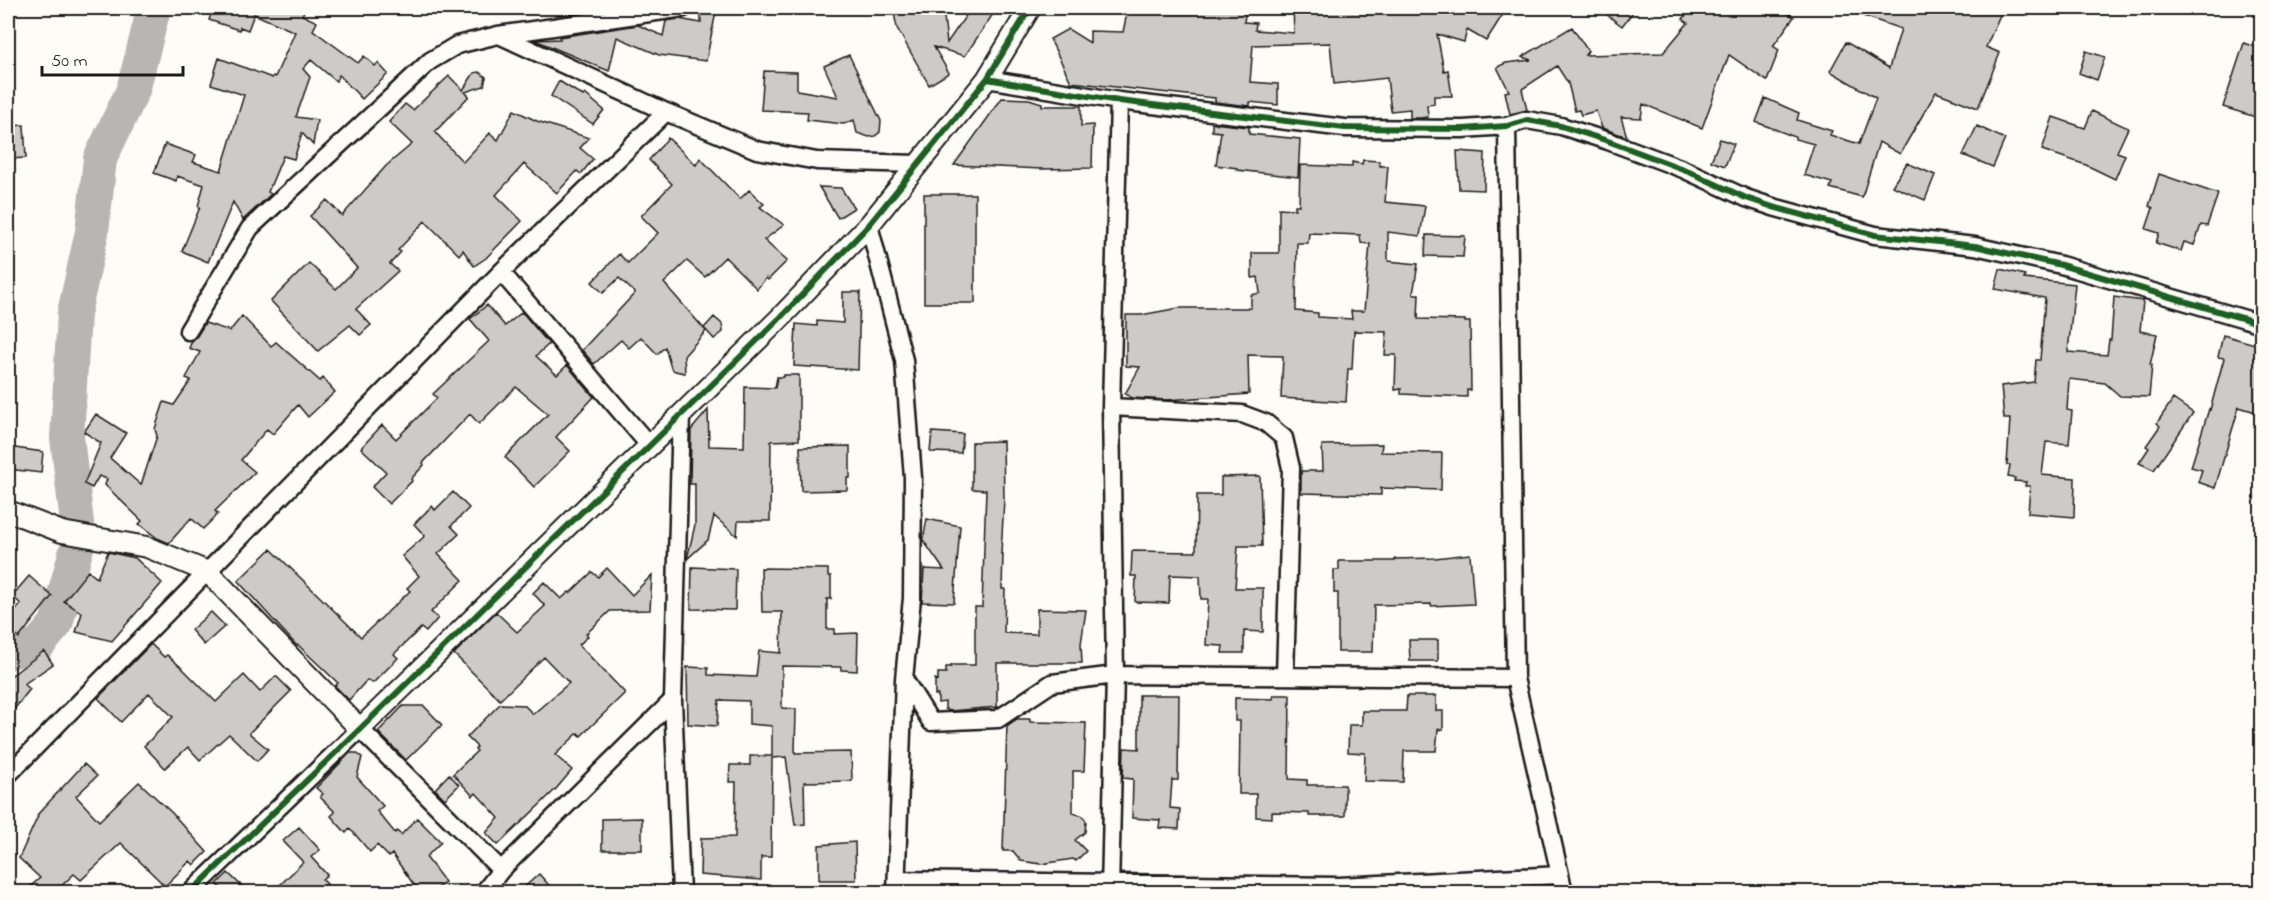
<svg xmlns="http://www.w3.org/2000/svg" width="2269" height="900" viewBox="0 0 2269 900" font-family="'Indie Flower',sans-serif">
  <style>
    .lines { fill: none; stroke-linecap: round; stroke-linejoin: round }
    .river { stroke: #b7b6b2; stroke-width: 34 }
    .building { fill: #cccbc8; stroke: #1c1c1c; stroke-width: 1.5; fill-rule: evenodd }
    .minor-casing { stroke: #1c1c1c; stroke-width: 21 }
    .tertiary-casing { stroke: #1c1c1c; stroke-width: 24 }
    .minor { stroke: #fdfcf7; stroke-width: 16 }
    .tertiary { stroke: #fdfcf7; stroke-width: 20 }
    .cycleway-casing { stroke: #fdfcf7; stroke-width: 10 }
    .cycleway { stroke: #1b5e20; stroke-width: 6 }
  </style>
  <rect width="100%" height="100%" fill="#fdfcf7"/>
  <filter id="ink" filterUnits="userSpaceOnUse"><feTurbulence type="fractalNoise" baseFrequency=".0167" numOctaves="2"/><feDisplacementMap in="SourceGraphic" scale="12" xChannelSelector="R" yChannelSelector="G"/><feConvolveMatrix kernelMatrix="1 2 1 2 8 2 1 2 1" color-interpolation-filters="sRGB"/></filter>
  <g filter="url(#ink)">
    <g class="lines">
      <path class="river" d="M8,653L39,644L56,624L79,540L67,438L74,313L92,232L100,159L133,90L154,8"/>
    </g>
    <path class="building" d="M213,8H306L302,15L317,22L313,30L358,63L364,56L375,66L378,63L388,74L362,99L339,75L336,81L311,60L303,69L310,77L296,117L317,120L313,145L302,133L294,159L283,156L268,192L271,194L243,220L233,202L208,262L182,251L200,207L198,206L204,185L177,176L176,181L154,173L165,144L196,155L193,162L221,171L244,95L211,84L219,58L272,78L273,76L275,77L295,32L254,14L248,30L240,27L239,30L209,20Z
      M893,8H943L947,43L971,8H997L965,56L934,47L949,73L929,85L897,28Z
      M1128,8H1246L1244,22L1256,23L1255,30L1294,33L1293,8H1507L1486,41L1467,30L1464,42L1437,34L1444,71L1448,70L1452,96H1434V104L1427,105L1428,117L1420,118H1410V109L1391,111L1387,78L1334,84L1330,43L1253,45L1250,82L1278,84V105L1250,102V106L1215,102V98L1205,97L1071,82L1050,39L1068,29L1090,43V31L1123,32Z
      M1598,8H1636L1622,26Z
      M1692,8H1780L1794,17L1773,46L1779,50L1767,81L1729,55L1702,128L1643,104L1641,118L1621,117L1627,137L1602,128L1596,111L1581,115L1579,110L1575,111L1568,83L1557,66L1522,89L1527,110L1510,114L1505,92L1509,91L1497,67L1506,63L1531,60L1522,57L1572,27L1588,51L1585,55L1663,53L1688,23L1683,19Z
      M1846,8H2003L1986,47L2000,53L1978,108L1936,92L1900,154L1879,142L1862,197L1830,188L1832,183L1804,175L1814,144L1795,139V137L1756,122L1765,98L1799,113L1797,120L1832,131L1830,135L1859,144L1876,98L1830,71L1846,42L1889,68L1901,29L1846,10Z
      M701,12H716L706,61L659,55L617,37L609,71L535,40L560,39L559,37L638,25L663,36L666,21L679,19L701,23Z
      M2244,43L2262,49V119L2223,107Z
      M2086,51L2105,57L2097,80L2079,73Z
      M849,55L881,121L880,132L875,136L869,137L857,133L854,120L844,124L807,120L808,112L761,110L764,71L797,72V90L838,97L824,66Z
      M479,72L486,77L484,86L465,92L469,96L435,132L463,162L490,133L498,140L514,110L537,121L589,138L580,148L593,159L581,174L577,171L557,193L524,164L496,195L522,221L486,258L474,266L463,250L459,255L425,221L398,250L401,252L390,264L398,271L356,309L371,325L360,335L350,325L318,351L271,301L309,263L336,289L357,268L310,216L327,200L342,216L386,166L412,144L389,122L405,104L413,110L449,76L463,90L474,73Z
      M559,81L583,96L585,94L604,110L593,124L551,96Z
      M1002,98L1029,99L1042,103V106H1081V126L1093,125L1092,168L1042,169L954,165Z
      M2092,111L2128,128L2117,152L2125,155L2115,179L2086,165L2042,150L2053,117L2085,128Z
      M1212,123L1249,127V134L1300,139L1298,177L1237,170V168L1216,165L1221,132L1212,131Z
      M24,125L26,158L8,159V126Z
      M1977,126L2005,139L1993,167L1963,155Z
      M668,138L696,165L700,158L740,199L749,190L764,204L760,207L784,225L764,240L787,261L768,280L766,278L757,289L725,257L705,277L687,261L664,283L706,331L684,356L685,373L675,371L671,368L665,347L657,354L641,337L629,348L621,340L594,364L582,350L635,293L619,278L603,293L592,282L619,254L628,263L658,233L641,216L672,184L649,160Z
      M1720,139L1734,144L1725,166L1711,161Z
      M1457,151L1485,153L1484,190L1459,189Z
      M1363,160L1379,161L1380,166H1388L1385,202L1425,206L1420,236L1388,232V261L1418,264L1413,294H1419L1418,319L1465,320V322H1470L1471,390H1467V397L1401,394V389L1395,390L1396,355H1385L1387,332L1354,331L1352,369H1348L1346,402L1281,398L1283,356L1248,355L1249,394L1167,400L1132,398L1125,394L1140,367L1126,366V315H1141L1179,308H1251V295L1260,293L1258,277L1252,278V253H1279V208L1295,209V205H1299L1300,165L1352,167V162L1362,164ZM1309,233L1360,235L1361,243L1370,244L1364,311H1351L1352,319L1318,317V313L1296,311L1297,243H1308Z
      M1907,163L1935,175L1925,200L1892,186Z
      M2159,174L2218,194L2207,226L2201,225L2194,245L2184,242L2181,251L2156,243L2159,233L2146,229L2153,208L2149,206Z
      M819,187L841,188L854,208L838,218Z
      M924,194H975V303H924Z
      M1426,235L1465,236L1463,257L1425,256Z
      M2000,269L2025,275L2024,279L2075,284L2068,352L2107,355L2109,340H2111L2114,297L2143,301L2140,331L2157,334L2150,365H2152L2149,397L2120,396L2105,383L2069,379L2067,410L2072,411L2069,444L2046,442L2042,475L2075,478L2074,517L2028,513L2030,486H2025L2026,482L2014,481L2015,478L2008,477L2010,465H2007L2010,419H2004L2001,386L2034,382L2036,360H2040L2045,298L1995,289Z
      M843,292H860L858,370L794,366L796,324L817,326V321L843,323Z
      M487,305L505,326L522,312L549,344L536,356L557,375L567,365L594,397L556,437L570,451L534,487L505,457L548,414L516,387L479,424L470,414L423,463L424,465L411,479L412,481L389,504L372,487L386,472L361,448L382,425L396,439L437,398L433,394L489,341L470,319Z
      M242,316L271,346L276,342L320,381L323,378L335,392L308,417L298,405L273,434L267,429L241,460L255,472L215,511L218,514L203,529L191,518L169,543L157,538L139,524L142,521L105,485L107,479L99,476L92,488L84,484L101,443L84,432L96,414L126,433L110,458L141,485L157,436L155,429L164,402L174,405L191,380L186,378L200,352L189,348L192,341L197,336L205,323L230,331Z
      M714,317L722,324L723,332L714,339L704,328Z
      M2223,335L2262,346V414L2239,407L2215,488L2198,482L2202,470L2191,467L2209,409L2210,410L2224,358L2218,357Z
      M784,375H799V440L771,441L770,521H738L737,536L714,516L708,540L687,559L695,525V484H690L691,430L708,410L709,446L744,447L745,387L775,388L777,377H784Z
      M2173,399L2193,413L2154,470L2139,463L2149,448L2146,446L2160,426L2157,423Z
      M932,432L963,434L961,453L930,452Z
      M1003,441L1004,499L1001,554H1003L1002,589H1005L1004,633L1037,634V609L1086,610L1081,644L1082,663H997V707L950,711L945,709V702L938,703V695H935V679L938,680V673H946V667H951V665H975V607H982L986,490L972,489V442Z
      M1382,444L1381,452L1442,453L1441,490L1381,488V495L1301,493V471H1323L1322,445Z
      M850,446V478H847V490L801,491L800,447Z
      M8,447L43,452L41,473L8,469Z
      M1260,476L1262,546H1238L1235,588H1263V632L1244,631V653H1222L1223,646L1206,645L1208,599H1201L1200,576L1170,575L1169,603L1135,602L1136,576H1131L1132,551L1196,552L1197,495H1221V477Z
      M453,492L469,508L451,526L459,534L438,554L463,580L431,612L438,618L426,632L421,628L394,654L398,658L373,683L367,680L349,700L335,686L338,683L298,645L297,646L238,581L271,549L361,637L410,591L407,588L419,576L402,556L425,536L414,524L432,506L435,510Z
      M927,519L960,526L954,603L922,602L924,569L944,570L923,540Z
      M108,552L135,558L162,583L112,641L76,632L82,613L64,601L88,571L97,578Z
      M1470,554L1474,604L1431,606V604L1374,605L1373,652H1338V593H1334V570H1339V561H1395V559L1435,558Z
      M692,567L736,569L735,610L691,609Z
      M607,568L632,595L652,575L650,610L610,611L586,634L588,636L579,645L625,693L581,736L578,733L555,755L572,770L556,789L498,845L486,833L499,818L476,793L473,796L453,774L477,751L475,749L477,747L467,737L500,704L524,705L533,714L569,683L544,657L500,700L454,654L496,612L517,632L545,606L533,593L544,582L561,599L569,592L570,593L592,572L598,577Z
      M761,568L828,569V576H831V599H827V629H835L834,634L858,633L857,671L841,670V667L782,666V708L796,709L795,753L851,752L852,781L804,782L805,824L795,825L786,757L772,758L771,857H761V880L700,875L701,838L735,837L736,782H729L730,765H750V756H772V726L749,724V701L719,700L717,726L688,724L687,667L708,668V675L756,677L759,651L781,653L782,612H762Z
      M29,576L52,596L19,638L8,628V620L21,604L12,596Z
      M211,612L225,626L204,645L191,630Z
      M1409,640H1438V661H1410Z
      M151,644L164,657L167,655L182,668L216,702L244,675L260,692L276,676L291,691L249,733L268,749L257,761L229,734L200,760L188,747L165,768L144,746L173,717L149,693L121,722L98,698Z
      M44,651L53,664L24,684L30,689L8,717V671L12,675Z
      M1139,695H1179L1178,780H1172L1170,808L1180,809L1179,829L1159,828L1160,820L1132,818L1133,779L1123,778L1124,748L1139,749Z
      M1274,695H1290L1289,779L1307,780V785H1345V816H1309V813L1272,812V818L1256,817V794H1239L1240,721H1235V698L1273,699Z
      M1407,696H1436V711H1443V730L1438,729L1436,751H1404L1403,782L1364,781L1365,753L1348,752L1349,725H1362V711H1406Z
      M403,706H424L442,725L406,760L378,732Z
      M1017,719H1030V722L1086,723L1084,771H1073V813L1083,816L1086,821L1085,832L1075,840L1086,851L1076,861L1073,859L1041,864L1021,861L1013,851H1003L1007,726Z
      M350,753H356L362,757L357,777L383,806L377,811L395,833L397,831L401,835L417,818L441,842L426,857L445,882L432,892H419L392,854L389,857L377,845L370,852L354,833L349,829L346,833L331,816L335,812L320,797L323,794L316,788Z
      M84,764L97,776L76,796L99,821L139,782L172,813L207,852L194,865L190,861L165,886L121,843L81,880L74,874L55,892H24L40,878L19,858L38,816L37,815Z
      M449,774L459,785L445,799L435,789Z
      M642,818V850H602V819Z
      M299,827L320,850L311,857L327,875L322,879L327,884L319,892H273L303,862L283,841Z
      M855,842L856,880H819V845Z
      M228,873L248,892H225L217,884Z
      M539,874L555,892H519Z"/>
    <g class="lines">
      <g class="minor-casing">
        <path id="minor" d="M499,35L666,112L757,150L817,161L917,164
          M987,79L1119,101L1345,128L1463,129L1507,126L1527,120L1561,126L1608,141L1683,169L1746,198L1773,207L1875,235L1975,246L2061,265L2262,324
          M1507,126L1515,678L1564,892
          M869,225L904,360L913,478L912,598L904,679L896,892
          M501,272L649,445
          M188,331L250,228L430,61L457,45L498,35L684,8
          M1111,407L1242,414L1266,423L1284,438L1291,468L1285,676
          M904,679L931,722L998,719L1052,683L1115,675L1515,678
          M8,775L501,272L666,112
          M897,880L1339,886L1560,875
          M191,892L360,729L501,870L673,700
          M484,892L501,870
          M681,892L673,700L681,414
          M1110,892L1115,675L1111,407L1119,101"/>
      </g>
      <g class="tertiary-casing">
        <path id="tertiary" d="M8,511L62,532L147,547L208,572L360,729L779,319L869,225L987,79L1030,8"/>
      </g>
      <use href="#minor" class="minor"/>
      <use href="#tertiary" class="tertiary"/>
      <g class="cycleway-casing">
        <path id="cycleway" d="M987,79L1119,101L1345,128L1463,129L1507,126L1527,120L1561,126L1608,141L1683,169L1746,198L1773,207L1875,235L1975,246L2061,265L2262,324
          M191,892L360,729L779,319L869,225L987,79L1030,8"/>
      </g>
      <use href="#cycleway" class="cycleway"/>
    </g>
  </g>
  <rect width="2269" height="900" fill="none" stroke="#fdfcf7" stroke-width="30"/>
  <rect x="15" y="15" width="2239" height="870" fill="none" stroke="#1c1c1c" stroke-width="2" filter="url(#ink)"/>
  <path d="M42 66v9h141v-9" fill="none" stroke="#1c1c1c" stroke-width="3"/>
  <text x="51" y="66" font-size="18" fill="#1c1c1c" stroke="#fdfcf7" stroke-width="4.5" paint-order="stroke">50 m</text>
</svg>
